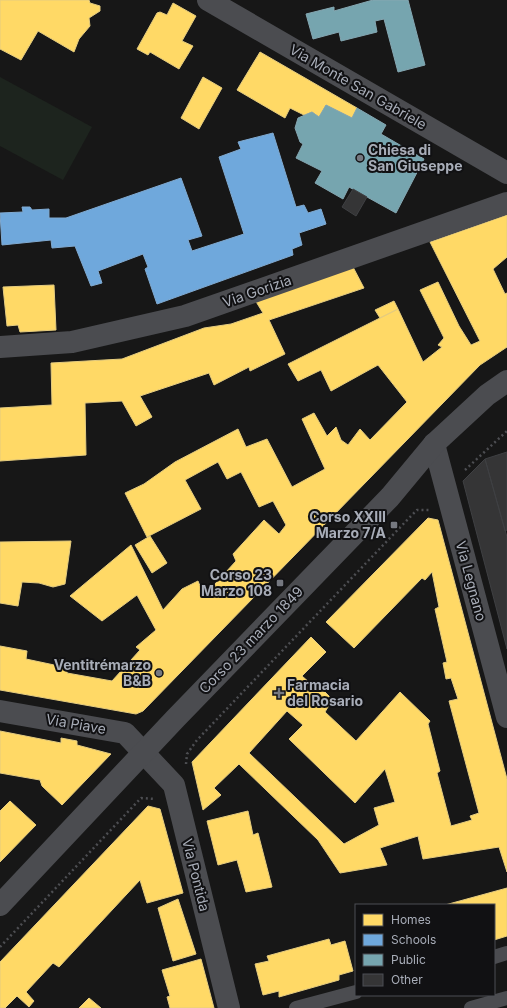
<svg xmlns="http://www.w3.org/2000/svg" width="507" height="1008" viewBox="0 0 507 1008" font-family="Inter,sans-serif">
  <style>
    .green { fill: #1d241e }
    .homes { fill: #ffd966; stroke: #e5cc7f; fill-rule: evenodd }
    .schools { fill: #6fa8dc; stroke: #80aad1 }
    .public { fill: #76a5af; stroke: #85a7b2 }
    .building { fill: #353536; stroke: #3f4043 }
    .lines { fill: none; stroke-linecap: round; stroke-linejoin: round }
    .path { stroke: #4d4e52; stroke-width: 2.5; stroke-dasharray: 2 3; stroke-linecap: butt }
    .service { stroke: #4b4c50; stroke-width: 14 }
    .minor { stroke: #4b4c50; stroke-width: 22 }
    .tertiary { stroke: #4b4c50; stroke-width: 22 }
    .poi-dot { fill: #757880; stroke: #111113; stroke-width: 1.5 }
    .labels { text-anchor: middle; stroke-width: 4; stroke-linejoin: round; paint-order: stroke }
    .street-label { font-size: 14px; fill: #a8adb8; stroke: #111113 }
    .poi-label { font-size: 14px; font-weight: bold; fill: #a8adb8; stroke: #111113; text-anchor: end }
  </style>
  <rect width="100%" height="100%" fill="#171717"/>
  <path class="green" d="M0,77L92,127L63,180L0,146Z"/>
  <path class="homes" d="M0,0H89L90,3L100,6V11L89,18L90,26L79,39L74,52L38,31L21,60L0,49Z
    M173,3L196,16L182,41L193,46L179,69L150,52L148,55L137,49L157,13L160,12L167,15Z
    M260,52L357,108L352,118L326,105L319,117L312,112L304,115L290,108L285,118L237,90Z
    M203,77L222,88L199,129L181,118Z
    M507,215V257L493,269L505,294L507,293V347L480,365L143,711L136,714L0,690V646L27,651L26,659L59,666V660L69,662L67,673L112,681L140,650L136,647L156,630L137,595L102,621L70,596L131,545L163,610L182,589L198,581L204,596L236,561L233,554L264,520L279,534L286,525L273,501L259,507L241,472L227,479L218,462L185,480L201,509L147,537L125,493L144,484L175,462L238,429L246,447L267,439L292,487L325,469L302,419L314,413L327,436L336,427L341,440L348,445L360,429L370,440L407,402L378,365L331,391L321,370L298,381L288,364L398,309L423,362L442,347L438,345L444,338L420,290L438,282L459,326L471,345L480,341L430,242Z
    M353,267L364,288L269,320L285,354L250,371L249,367L214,385L209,373L140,396L152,417L136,426L122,401L85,403L86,455L0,461V408L52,405L51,363L122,359L204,328L231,324L263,313L255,300Z
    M54,285L56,330L20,332L18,325L7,326L3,287Z
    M394,301L398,309L380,318L375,310Z
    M428,518L438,520L507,779V872L499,847L423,859L418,836L380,848L387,865L340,873L318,840L239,764L214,788L221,795L203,810L192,762L311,637L326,652L302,676L319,691H324L329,696L331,702L325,712L356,741L400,692L430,721L428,724L440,771L437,773L451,826L472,820L470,816L479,813L449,701L458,699L451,678L446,679L443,663L447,662L435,609L439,607L432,572L425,580L422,578L354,648L326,622ZM287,711L303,725L289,739L355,803L385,769L395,802L374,808L379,825L344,844L249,753Z
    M150,536L167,563L152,573L135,545Z
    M71,541L65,584L53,587L39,583L22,582L18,606L0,603V542Z
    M0,731L61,743V738L77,741V745L111,754L62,805L42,786L40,780L0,773Z
    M10,801L36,825L0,862V811Z
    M148,806L160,809L183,893L147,903L140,880L59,967L53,963L26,992L34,1001L29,1007L17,996L5,1008H0V962Z
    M248,811L253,835L258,833L272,887L246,892L237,860L218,865L207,821Z
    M507,888V936L494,940V905H445Z
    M178,899L196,954L173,961L158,908Z
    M329,939L331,945L345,941L353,971L339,975V980L279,997V991L263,995L255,964L269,961L267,956Z
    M201,959L214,1008H170L167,997L170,996L162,970Z
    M89,998L101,1008H79Z"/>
  <path class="schools" d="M273,133L296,207L304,205L308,213L321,209L326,224L299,233L302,245L292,249L293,255L157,304L145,269L148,267L143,254L98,271L102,283L91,286L75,246L52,248L51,240L2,245L0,213L23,212L22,207H30L32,210L49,209V218H66L181,178L202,236L188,240L192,251L244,234L219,157L241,149L238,142Z"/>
  <path class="public" d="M373,0H408L425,65L398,72L384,19L375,21L377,32L341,41L339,32L313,39L306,14L334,7V11Z
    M326,105L352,118L357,108L386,125L381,134L424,159L396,213L349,187L343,199L315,183L322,171L296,158L303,144L300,142L295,128L298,118L312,112L319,117Z"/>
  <path class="building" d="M353,189L367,197L356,216L342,207Z
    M507,452V530L505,531L485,459Z
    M485,459L507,537V649L463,481Z"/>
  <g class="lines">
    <path class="path" d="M465,470L507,431
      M186,764L187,754L197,740L410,517L417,510H429
      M0,947L141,798L155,799"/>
    <path class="service" d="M494,957L507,953
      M296,1008L356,992
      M471,1008L507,998"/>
    <path class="minor" d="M208,0L507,173
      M0,347L72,342L185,316L507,203
      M434,444L507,717
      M0,711L125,733L174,785L229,1008"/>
    <path class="tertiary" d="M0,905L175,719L390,497L434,444L487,395L507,381"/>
  </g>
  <g class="poi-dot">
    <circle cx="360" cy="158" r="4"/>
    <rect x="390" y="521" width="8" height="8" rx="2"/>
    <rect x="276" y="579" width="8" height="8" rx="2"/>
    <circle cx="159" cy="673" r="4"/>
    <path d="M277 687h4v4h4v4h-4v4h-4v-4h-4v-4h4z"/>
  </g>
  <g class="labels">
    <g class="street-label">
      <text transform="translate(358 87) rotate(30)" y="5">Via Monte San Gabriele</text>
      <text transform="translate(257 291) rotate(-19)" y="5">Via Gorizia</text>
      <text transform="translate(471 581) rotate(75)" y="5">Via Legnano</text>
      <text transform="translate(251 640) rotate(-46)" y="5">Corso 23 marzo 1849</text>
      <text transform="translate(76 724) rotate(10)" y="5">Via Piave</text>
      <text transform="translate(196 875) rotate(76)" y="5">Via Pontida</text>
    </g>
    <g class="poi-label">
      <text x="368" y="155" text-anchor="start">Chiesa di<tspan x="368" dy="16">San Giuseppe</tspan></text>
      <text x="386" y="522">Corso XXIII<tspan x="386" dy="16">Marzo 7/A</tspan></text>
      <text x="272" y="580">Corso 23<tspan x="272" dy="16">Marzo 108</tspan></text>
      <text x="151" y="670">Ventitrémarzo<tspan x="151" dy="16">B&amp;B</tspan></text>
      <text x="287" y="690" text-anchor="start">Farmacia<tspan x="287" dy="16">del Rosario</tspan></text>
    </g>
  </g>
  <rect x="355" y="904" width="140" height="92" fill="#111113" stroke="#4d4f55"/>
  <rect x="363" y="914" width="20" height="12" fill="#ffd966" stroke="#4d4f55"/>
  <text x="391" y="924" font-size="12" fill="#a8adb8">Homes</text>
  <rect x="363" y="934" width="20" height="12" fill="#6fa8dc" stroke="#4d4f55"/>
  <text x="391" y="944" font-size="12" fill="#a8adb8">Schools</text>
  <rect x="363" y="954" width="20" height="12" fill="#76a5af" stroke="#4d4f55"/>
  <text x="391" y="964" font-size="12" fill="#a8adb8">Public</text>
  <rect x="363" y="974" width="20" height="12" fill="#353536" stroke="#4d4f55"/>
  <text x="391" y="984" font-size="12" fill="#a8adb8">Other</text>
</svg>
